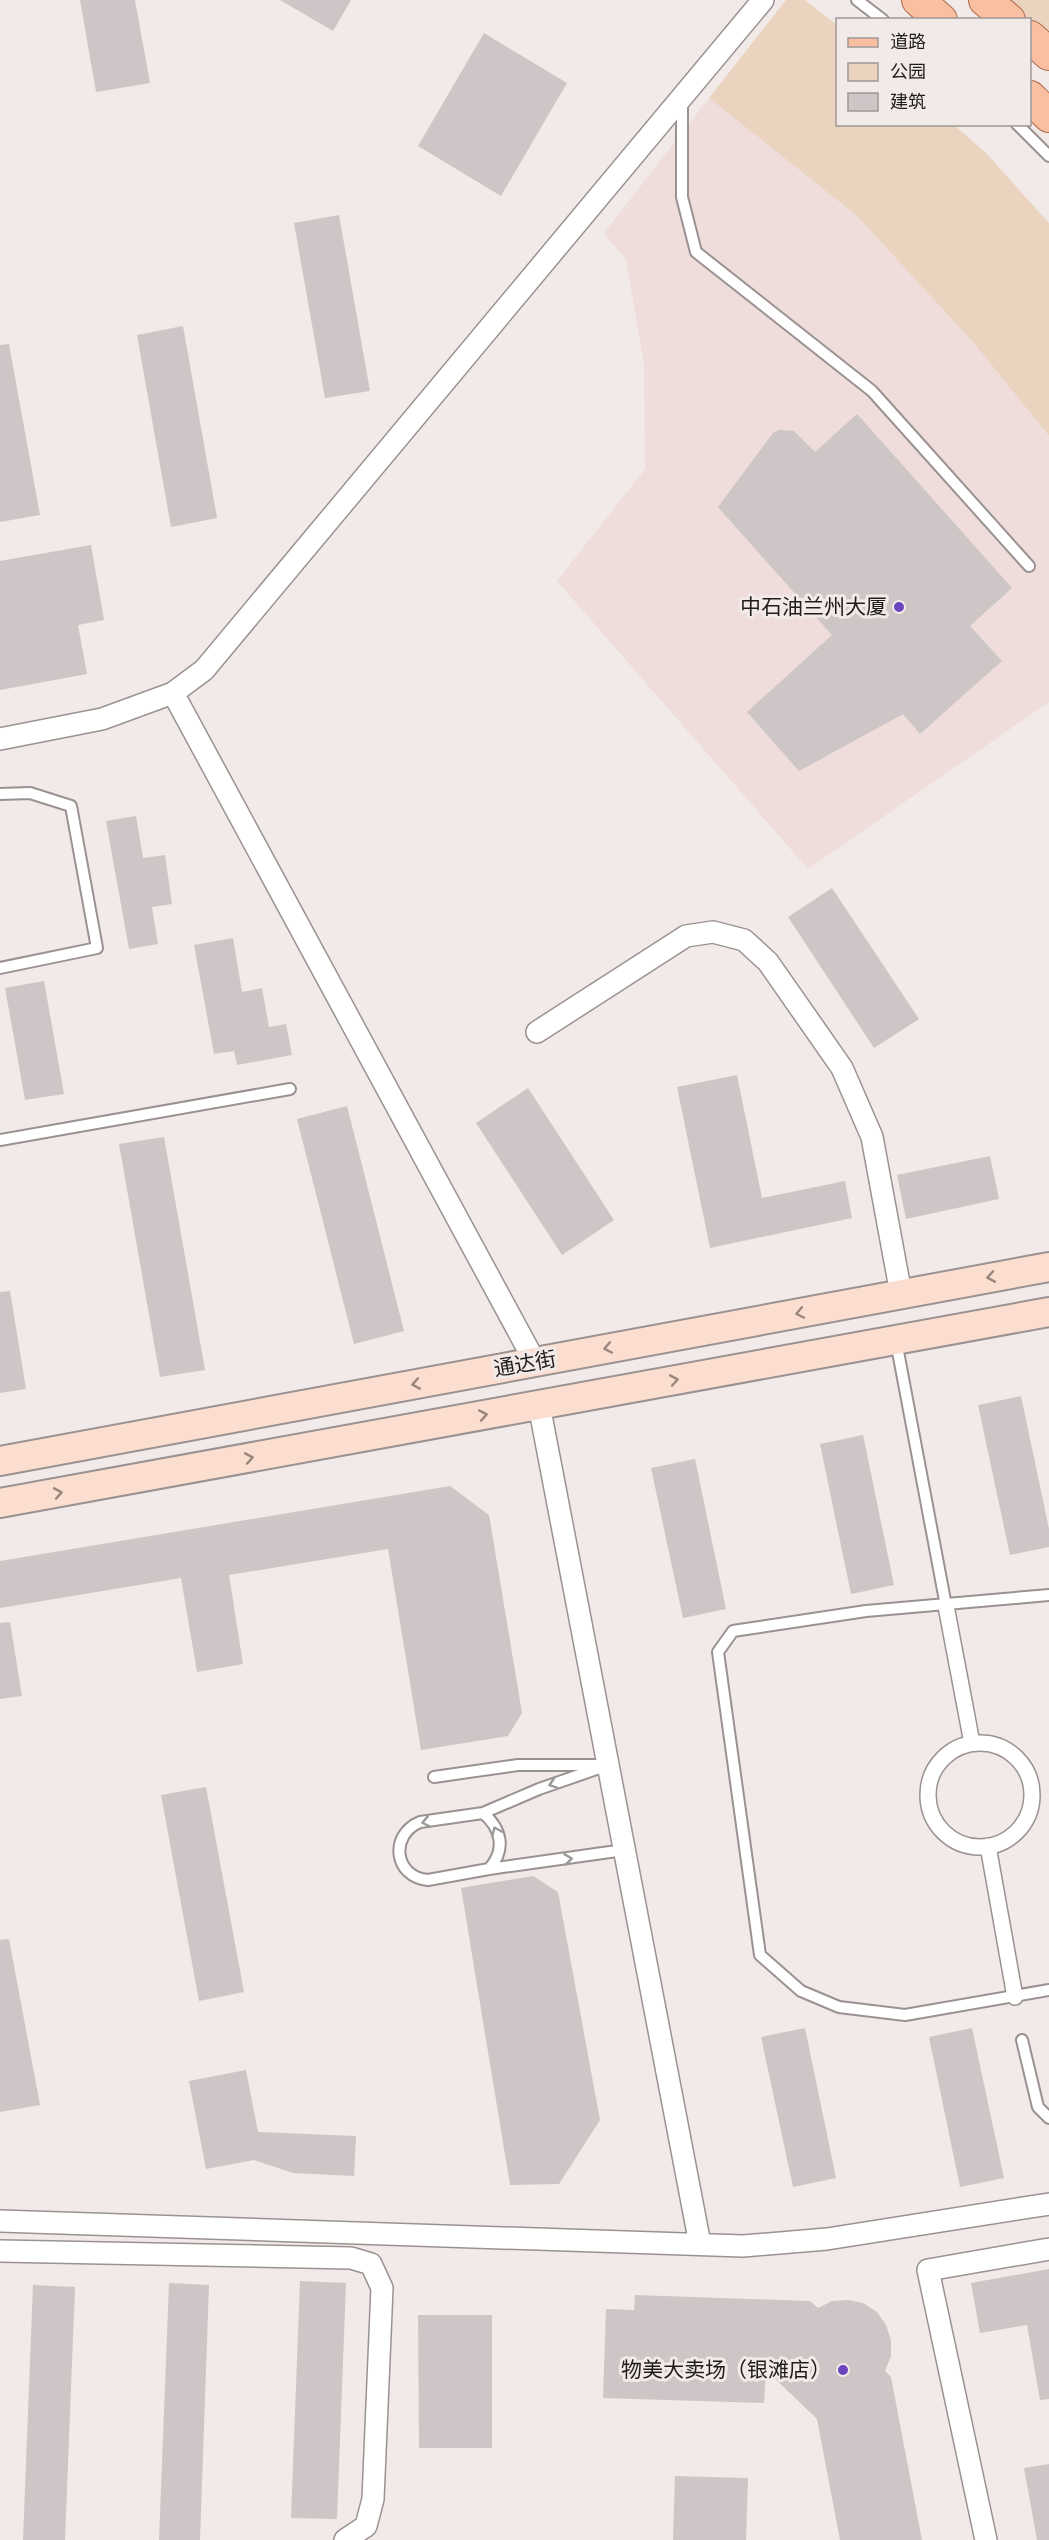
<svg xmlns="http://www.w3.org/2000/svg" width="1049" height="2540" viewBox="0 0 1049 2540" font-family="'Titillium Web','Noto Sans SC',sans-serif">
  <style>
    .built { fill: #eeddda }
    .green { fill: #ead4bf }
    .building { fill: #cdc5c6 }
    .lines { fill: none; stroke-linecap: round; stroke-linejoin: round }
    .service-casing { stroke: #9a9291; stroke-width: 14 }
    .pedestrian-casing { stroke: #9a9291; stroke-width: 18 }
    .minor-casing { stroke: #9a9291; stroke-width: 24 }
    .secondary-casing { stroke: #9a9291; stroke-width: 32 }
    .primary-casing { stroke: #ab6948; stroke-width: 34 }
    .service { stroke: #fff; stroke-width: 10 }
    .pedestrian { stroke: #fff; stroke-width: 15 }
    .minor { stroke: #fff; stroke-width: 21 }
    .secondary { stroke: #fcded0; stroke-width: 28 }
    .primary { stroke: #fabea0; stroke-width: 32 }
    .oneway { stroke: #99877f }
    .oneway2 { stroke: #9a9998 }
    .poi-dot { fill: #6a45be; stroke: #f2eae8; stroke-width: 2 }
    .labels { text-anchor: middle; stroke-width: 6; stroke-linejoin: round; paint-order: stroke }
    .poi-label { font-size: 21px; fill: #1f1c1b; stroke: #f2eae8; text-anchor: end }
    .street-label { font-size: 21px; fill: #1f1c1b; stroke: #f2eae8 }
  </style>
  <rect width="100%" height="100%" fill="#f2eae8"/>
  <path class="built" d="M709,98L856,215L973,342L1049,436V702L808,869L557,581L645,469L644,364L626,260L604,233Z"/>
  <path class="green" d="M786,0H805L837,25L838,124L954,125L985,152L1049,223V436L973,342L856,215L709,98Z
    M985,0H1049V54L1030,37V20L1009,19Z"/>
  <path class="building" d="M80,0H135L150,83L96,92Z
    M280,0H351L333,31Z
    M484,33L567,83L501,196L418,146Z
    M339,215L370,391L325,398L294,223Z
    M183,326L217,518L171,527L137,335Z
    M9,344L40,515L0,522V345Z
    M857,414L1012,588L970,626L1002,661L920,734L903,714L799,771L747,712L832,635L718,507L773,433L779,430L794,431L815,452Z
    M91,545L104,620L78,625L87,674L0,690V561Z
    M136,816L143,858L165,855L172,904L152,907L158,944L129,949L106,821Z
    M832,888L919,1019L874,1048L788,917Z
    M233,938L242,992L262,988L269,1027L286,1024L292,1055L237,1065L234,1051L214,1054L194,945Z
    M44,981L64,1094L25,1100L5,988Z
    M737,1075L762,1198L845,1181L852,1218L710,1248L677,1087Z
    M528,1088L614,1220L562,1255L476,1123Z
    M347,1106L404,1331L354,1344L297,1119Z
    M164,1137L205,1370L160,1377L119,1144Z
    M990,1156L999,1199L906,1219L897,1175Z
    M10,1291L26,1389L0,1393V1292Z
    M1021,1396L1049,1529V1547L1010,1555L978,1405Z
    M863,1435L894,1585L851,1594L820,1444Z
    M695,1459L726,1609L683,1618L651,1468Z
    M450,1486L489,1515L522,1713L508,1736L421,1750L388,1549L229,1575L243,1664L197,1672L181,1578L0,1608V1561Z
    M10,1622L22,1696L0,1699V1623Z
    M206,1787L244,1992L199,2001L161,1795Z
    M533,1876L558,1892L600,2120L559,2184L510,2185L461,1888Z
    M9,1939L40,2105L0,2112V1940Z
    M805,2028L836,2178L793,2187L761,2037Z
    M972,2028L1004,2178L960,2187L929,2037Z
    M246,2070L258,2132L356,2136L354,2176L293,2173L254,2160L206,2169L189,2081Z
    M1049,2269V2399L1040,2400L1027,2325L980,2333L971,2283Z
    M300,2281L346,2283L337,2519L291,2518Z
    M169,2283L209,2285L200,2540H159Z
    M33,2285L75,2287L65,2540H23Z
    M635,2295L810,2301L818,2308L832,2301L848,2300L863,2303L877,2312L886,2325L891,2340V2356L885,2371L891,2377L922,2540H840L817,2419L766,2370L764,2403L603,2398L606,2309L634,2310Z
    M418,2315H492V2448H419Z
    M1049,2464V2540H1037L1024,2468Z
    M675,2476L748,2478L746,2540H673Z"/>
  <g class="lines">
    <g class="service-casing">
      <path id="service" d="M857,0L883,20
        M682,100V197L696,252L872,391L1029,566
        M1017,124L1049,156
        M0,794L30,793L71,806L97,948L0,968
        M0,1140L290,1089
        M896,1341L946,1606
        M1049,1595L866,1611L733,1631L718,1652L760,1955L801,1991L839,2007L905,2015L1049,1990
        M434,1777L518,1765H599
        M483,1813C502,1829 506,1850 489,1869L428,1880C394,1877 389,1835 420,1822L483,1813L539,1789L608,1765
        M489,1869L624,1850
        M1022,2040L1038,2107L1049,2118"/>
    </g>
    <g class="pedestrian-casing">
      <path id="pedestrian" d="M946,1606L972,1743
        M928 1795a52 52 0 1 1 104 0a52 52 0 1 1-104 0Z
        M988,1846L1015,1997"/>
    </g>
    <g class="minor-casing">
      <path id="minor" d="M173,693L535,1362
        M0,739L102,719L173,693L204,670L763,0
        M537,1032L686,936L713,932L744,940L768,962L842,1068L872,1137L901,1294
        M539,1405L700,2244
        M0,2221L743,2246L827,2239L1049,2204
        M0,2251L351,2258L371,2264L382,2288L373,2499L366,2526L345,2540
        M986,2540L928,2270L1049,2249"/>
    </g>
    <g class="secondary-casing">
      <path id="secondary" d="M0,1461L1049,1267
        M0,1503L1049,1312"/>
    </g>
    <g class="primary-casing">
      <path id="primary" d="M918,0L941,20
        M985,0L1009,20
        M1030,37L1049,54
        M1030,97L1049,116"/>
    </g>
    <use href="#service" class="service"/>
    <use href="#pedestrian" class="pedestrian"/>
    <use href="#minor" class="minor"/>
    <use href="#secondary" class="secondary"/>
    <use href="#primary" class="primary"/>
  </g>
  <defs><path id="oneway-chevron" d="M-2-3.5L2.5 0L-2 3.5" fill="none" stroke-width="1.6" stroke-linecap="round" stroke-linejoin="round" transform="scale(1.5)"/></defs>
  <g class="oneway">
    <use href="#oneway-chevron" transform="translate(991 1277) rotate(170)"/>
    <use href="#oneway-chevron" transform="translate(800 1313) rotate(169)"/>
    <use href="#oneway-chevron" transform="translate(608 1348) rotate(169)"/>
    <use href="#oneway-chevron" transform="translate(674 1380) rotate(-10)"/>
    <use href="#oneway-chevron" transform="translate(416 1384) rotate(170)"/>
    <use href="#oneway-chevron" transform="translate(483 1415) rotate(-10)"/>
    <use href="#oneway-chevron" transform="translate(249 1458) rotate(-10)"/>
    <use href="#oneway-chevron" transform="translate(58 1493) rotate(-10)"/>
  </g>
  <g class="oneway2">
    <use href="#oneway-chevron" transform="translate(553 1784) rotate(161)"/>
    <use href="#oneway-chevron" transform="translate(426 1822) rotate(168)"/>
    <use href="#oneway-chevron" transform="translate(496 1831) rotate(-113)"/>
    <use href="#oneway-chevron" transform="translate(568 1859) rotate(-7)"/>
  </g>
  <g class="poi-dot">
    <circle cx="899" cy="607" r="6"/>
    <circle cx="843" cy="2370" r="6"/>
  </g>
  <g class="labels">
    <g class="poi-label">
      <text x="887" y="614">中石油兰州大厦</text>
      <text x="831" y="2377">物美大卖场（银滩店）</text>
    </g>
    <g class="street-label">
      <text transform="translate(525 1364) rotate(-10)" y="7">通达街</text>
    </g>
  </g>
  <rect x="836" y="18" width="195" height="108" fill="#f2eae8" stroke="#9e9896" stroke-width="1.5"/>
  <rect x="848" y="38" width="30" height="9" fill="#fabea0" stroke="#9e9896" stroke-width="1.5"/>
  <text x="890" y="48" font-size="18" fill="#1f1c1b">道路</text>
  <rect x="848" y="63" width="30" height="18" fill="#ead4bf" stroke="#9e9896" stroke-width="1.5"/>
  <text x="890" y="78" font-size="18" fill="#1f1c1b">公园</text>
  <rect x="848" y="93" width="30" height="18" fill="#cdc5c6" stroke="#9e9896" stroke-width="1.5"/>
  <text x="890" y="108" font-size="18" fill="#1f1c1b">建筑</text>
</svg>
